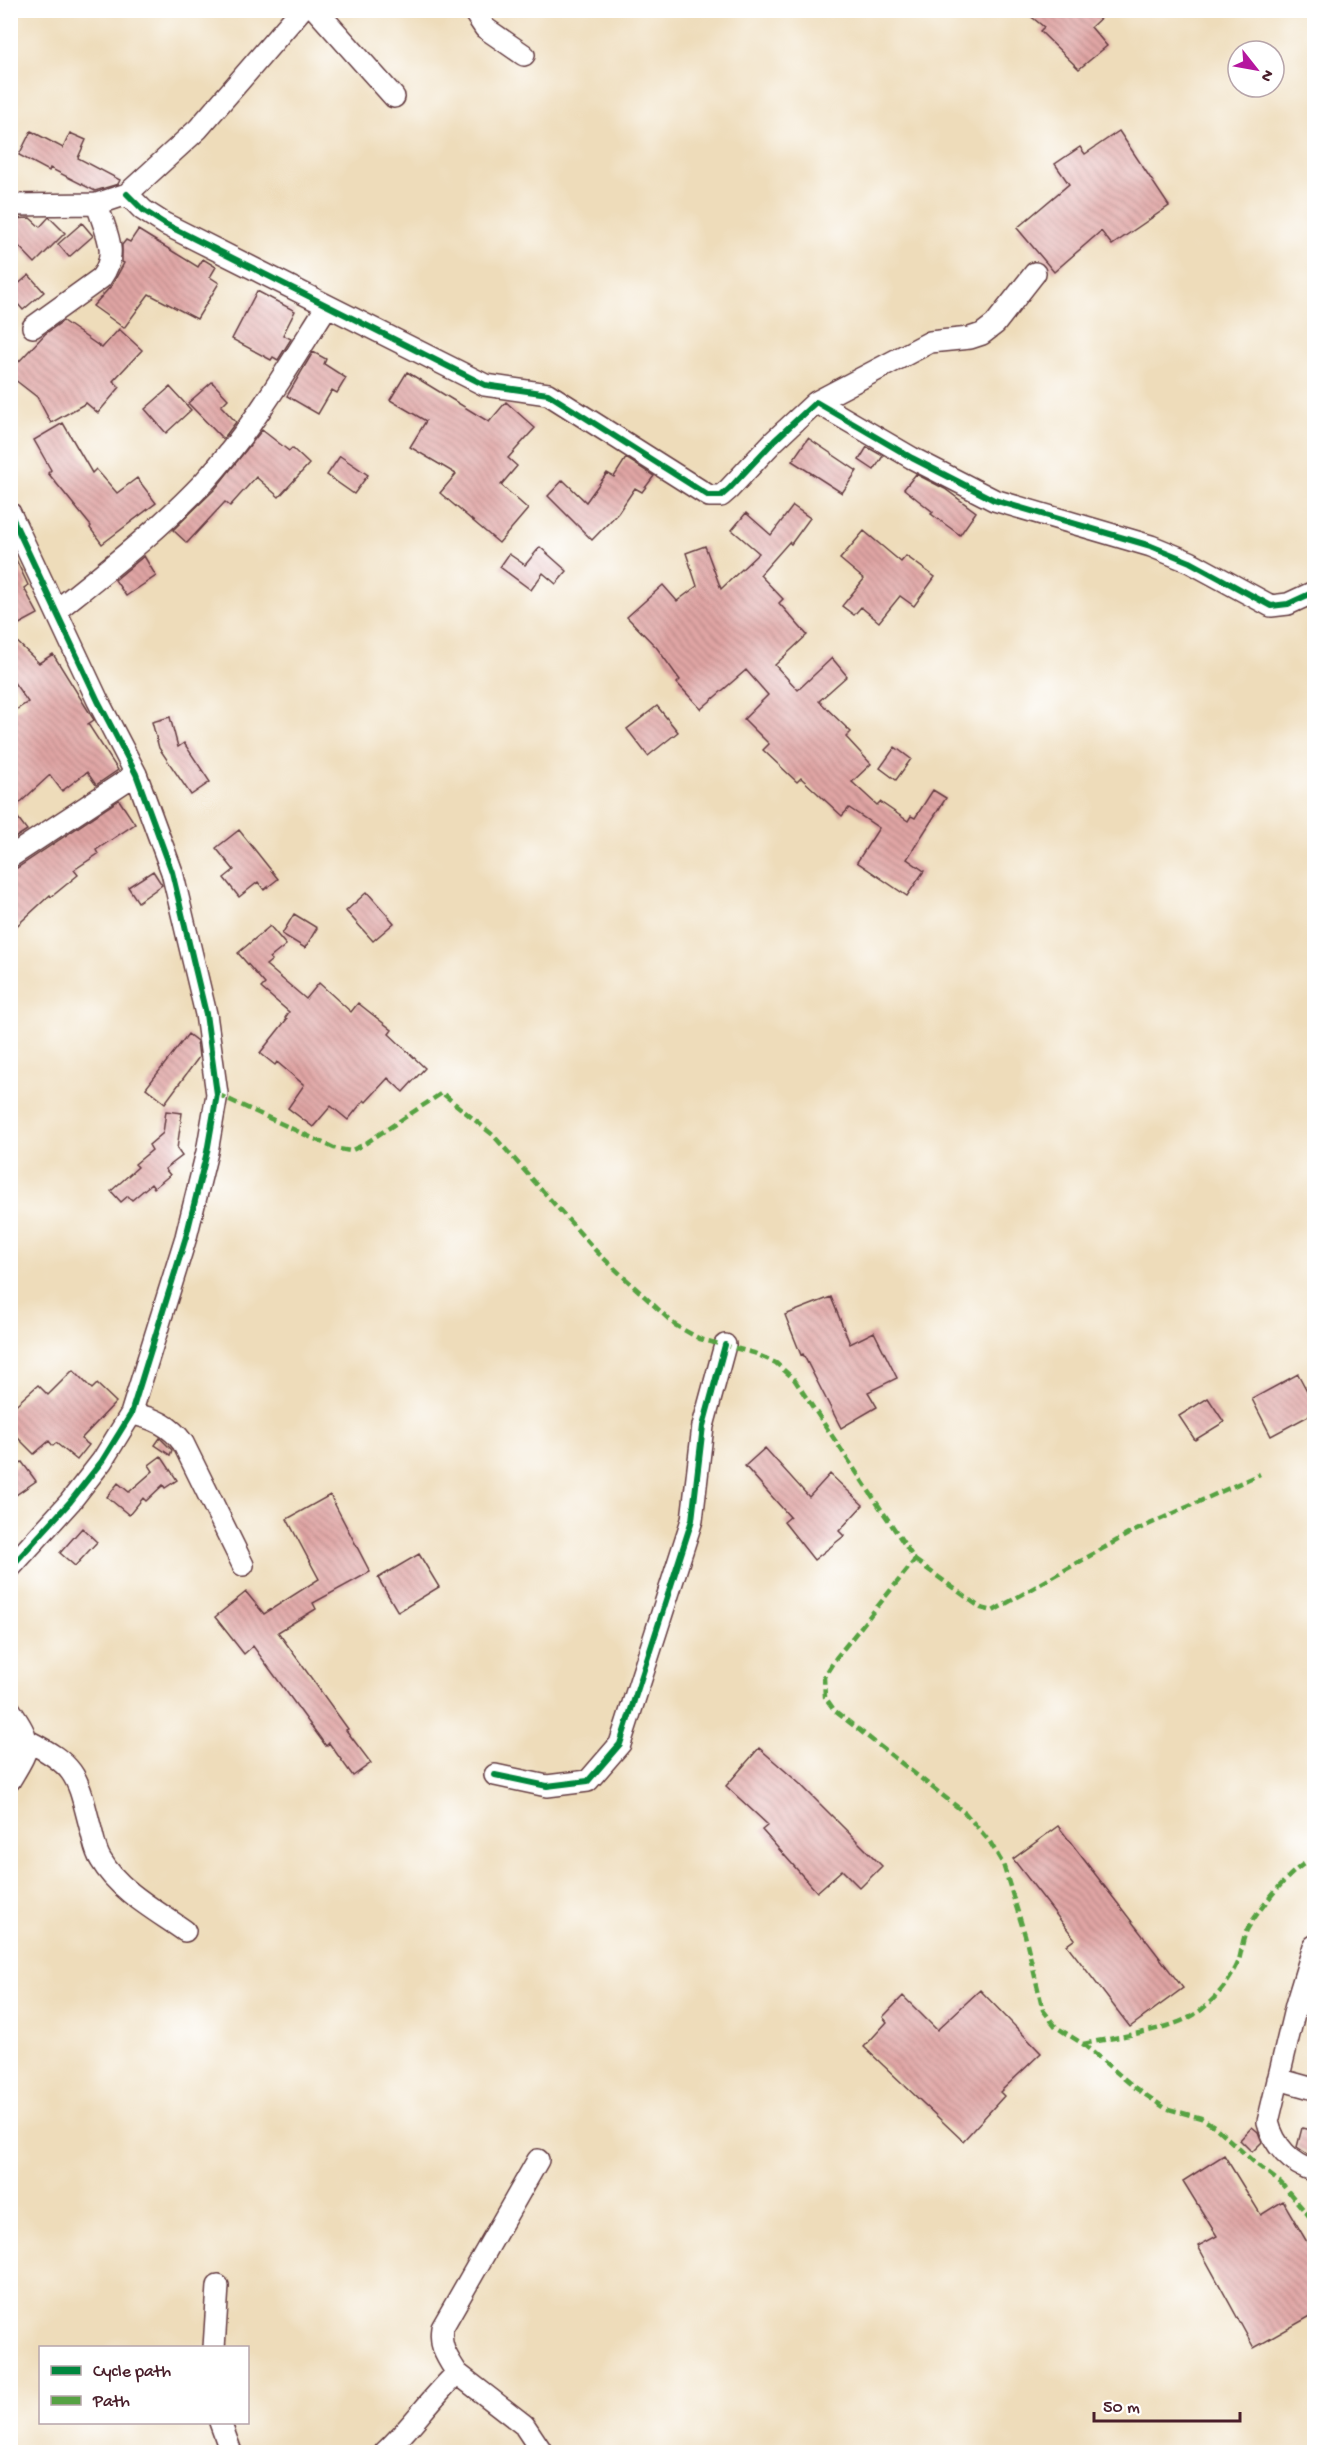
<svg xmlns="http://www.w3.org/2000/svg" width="1325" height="2463" viewBox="0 0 1325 2463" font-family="'Gochi Hand',sans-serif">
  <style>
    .building { fill: url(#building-back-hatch) }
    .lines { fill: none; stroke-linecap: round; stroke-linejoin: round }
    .minor-casing { stroke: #633b40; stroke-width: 24 }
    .minor { stroke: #fff; stroke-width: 21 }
    .quiet { stroke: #56a243; stroke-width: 4.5; stroke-dasharray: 9 4.5; stroke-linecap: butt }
    .cycleway-casing { stroke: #fff; stroke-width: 10 }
    .cycleway { stroke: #00873e; stroke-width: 6 }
  </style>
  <defs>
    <pattern id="building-back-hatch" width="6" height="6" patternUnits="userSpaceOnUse" patternTransform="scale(1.5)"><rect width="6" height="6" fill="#e0a5a4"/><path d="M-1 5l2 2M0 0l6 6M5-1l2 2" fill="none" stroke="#b88686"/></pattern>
  </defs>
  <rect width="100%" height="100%" fill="#fff"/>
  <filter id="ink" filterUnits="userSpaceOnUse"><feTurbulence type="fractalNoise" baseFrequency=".0167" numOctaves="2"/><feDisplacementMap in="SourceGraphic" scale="12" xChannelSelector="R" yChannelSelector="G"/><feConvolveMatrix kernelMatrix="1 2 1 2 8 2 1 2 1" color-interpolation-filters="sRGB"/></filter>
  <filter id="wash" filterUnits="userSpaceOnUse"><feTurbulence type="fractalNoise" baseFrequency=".008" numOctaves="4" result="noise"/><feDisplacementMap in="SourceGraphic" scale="24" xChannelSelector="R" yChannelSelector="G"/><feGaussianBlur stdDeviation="1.35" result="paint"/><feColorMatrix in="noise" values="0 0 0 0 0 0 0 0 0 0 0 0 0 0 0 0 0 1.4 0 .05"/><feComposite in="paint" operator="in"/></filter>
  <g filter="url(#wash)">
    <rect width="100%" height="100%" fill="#eedcba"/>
    <g id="blocks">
      <path class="building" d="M1023,10H1109L1091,27L1107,46L1079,69L1040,31L1044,27Z
        M31,131L63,148L70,133L86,140L78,158L120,180L118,184L95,191L50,168L49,171L19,155Z
        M1119,131L1169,206L1112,245L1101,231L1054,272L1017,228L1069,184L1055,164L1080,147L1085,154Z
        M49,217L65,233L35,263L10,237V219L30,218L40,227Z
        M82,223L93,236L69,257L58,244Z
        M138,230L198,267L203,259L216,267L210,277L219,283L197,319L149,294L124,328L93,306L112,285L124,263L122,262V245L126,240L130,242Z
        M29,275L44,292L23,310L10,295V291Z
        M257,291L295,311L283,335L291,339L278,360L273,357L271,360L232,339Z
        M63,321L102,348L119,329L142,350L113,381L120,387L98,413L86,403L51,423L37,397L10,376V371L45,334Z
        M313,352L326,359L324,364L346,378L337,393L332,390L318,414L287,396Z
        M407,372L489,422L506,402L535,428L508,458L517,466L501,485L528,509L499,543L440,493L456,474L410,447L426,421L390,400Z
        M212,382L228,399L221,406L236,422L223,439L188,403Z
        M170,387L191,410L166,433L145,409Z
        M63,423L92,473L96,469L117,493L137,478L156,503L102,544L90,528L91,526L48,473L51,470L34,440Z
        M262,430L289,451L292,448L309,464L279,497L256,477L230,506L225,502L187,543L173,530L215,489Z
        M808,438L857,471L842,493L792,461Z
        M867,447L883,456L874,470L859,460Z
        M340,456L368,475L354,494L327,475Z
        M626,458L654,476L642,492L635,488L618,513L592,540L548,496L563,480L586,502L607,473L614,477Z
        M916,474L945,489L976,512L960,535L931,514L933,512L904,489Z
        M793,506L810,518L791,544L789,542L760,575L783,599L779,603L807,635L775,665L798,690L832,658L847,676L819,701L851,732L846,737L871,764L852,782L877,805L880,802L908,821L911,816L915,818L933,790L946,798L907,859L924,871L907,896L857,862L879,828L849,808L842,816L801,778L797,782L763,750L769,744L744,719L768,695L746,670L701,709L677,683L680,680L657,648L627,617L663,585L677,601L697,586L686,553L705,546L721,589L759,553L732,530L746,513L771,535Z
        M864,531L901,562L906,556L935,577L914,606L900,596L879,622L861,607L854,615L842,606L864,579L840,559Z
        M10,547L28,585L24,588L38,614L10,629Z
        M540,547L567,571L556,584L543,573L531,590L500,567L509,554L525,565Z
        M144,556L156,576L126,596L115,580Z
        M10,635L39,663L53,654L94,720L88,724L118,770L96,785L87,772L62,791L50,775L12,810L27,830L10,841V714L28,702L10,677Z
        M657,706L678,732L648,756L627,729Z
        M170,717L178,747L184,743L210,782L191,795L159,748L152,722Z
        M895,747L911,759L896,780L880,768Z
        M119,800L135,824L96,850L98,854L74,870L78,875L51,897L50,895L10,932V870L17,868Z
        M239,830L278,879L264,890L258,882L239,897L224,878L234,870L216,848Z
        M153,871L162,885L138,902L128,887Z
        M367,892L394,923L373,941L346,911Z
        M294,914L317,928L305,948L282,934Z
        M270,926L286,945L270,958L272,960L266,965L306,999L319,983L351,1012L358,1003L392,1030L389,1034L425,1068L403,1092L388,1078L366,1102L364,1100L348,1120L331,1106L313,1127L288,1108L304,1085L277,1062L275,1065L260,1053L287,1019L285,1018L289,1012L261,988L265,984L238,953Z
        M188,1034L197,1041L199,1057L165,1103L146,1088Z
        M166,1111L182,1113L177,1149L182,1156L165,1169L170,1175L154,1188L151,1184L132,1200L128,1196L121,1202L111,1191L138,1167L135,1164L152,1150L149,1145L163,1133Z
        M831,1297L850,1344L874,1332L897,1378L868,1392L877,1407L841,1428L803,1354L801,1355L785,1315Z
        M73,1370L92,1389L97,1384L116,1402L81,1439L89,1445L77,1460L56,1443L53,1446L49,1441L34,1454L10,1430V1410L38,1385L48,1395Z
        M1298,1374L1314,1404V1413L1271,1436L1252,1399Z
        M1208,1398L1224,1422L1195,1440L1179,1416Z
        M160,1438L172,1450L170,1455L155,1445Z
        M765,1448L809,1497L830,1474L863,1505L839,1531L844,1536L814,1560L784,1522L790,1517L745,1466Z
        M161,1456L177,1480L165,1488L163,1485L146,1501L143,1498L129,1515L107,1497L118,1483L129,1492L153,1471L149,1465Z
        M22,1462L36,1481L10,1499V1470Z
        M330,1495L370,1572L313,1603L316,1609L278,1632L348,1729L346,1730L371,1763L353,1776L329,1743L326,1746L253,1646L244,1654L215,1617L246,1592L264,1614L319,1579L287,1519Z
        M82,1528L97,1542L75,1566L60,1553Z
        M419,1554L439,1587L398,1612L378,1578Z
        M759,1748L800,1784L882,1866L860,1888L842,1870L817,1892L762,1830L768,1825L726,1786Z
        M1058,1826L1183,1988L1130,2027L1067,1945L1075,1939L1013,1859Z
        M980,1990L1041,2053L1000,2092L1004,2096L963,2141L864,2047L887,2022L883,2017L903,1996L937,2030Z
        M1252,2127L1258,2132L1262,2142L1252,2152L1240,2140Z
        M1302,2128L1314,2131L1312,2157L1297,2147Z
        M1224,2155L1261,2215L1283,2201L1314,2254V2314L1254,2348L1198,2246L1217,2236L1183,2181Z"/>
    </g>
  </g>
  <g filter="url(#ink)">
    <use href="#blocks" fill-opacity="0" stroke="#633b40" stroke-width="1.5"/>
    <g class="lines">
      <g class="minor-casing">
        <path id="minor" d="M316,10L394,97
          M473,10L485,28L524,55
          M127,194L143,210L165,224L485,385L548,394L709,496H721L729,489L774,441L816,402L912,458L994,500L1151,546L1190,562L1271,606L1288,604L1314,592
          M10,205L97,204L127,194L198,129L301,10
          M33,327L101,278C120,252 105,232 97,204
          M816,402L930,342L970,338L982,334L995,324L1035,273
          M10,513L98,701L136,774L172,872L206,1014L217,1094L207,1152L186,1237L131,1414L102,1461L70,1502L10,1568
          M57,610C108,569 160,529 205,481C253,428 289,366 327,306
          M10,857L136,774
          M131,1414C152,1417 171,1426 183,1443L243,1565
          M10,1710C33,1744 31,1745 10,1780
          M28,1741C79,1767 77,1777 91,1830C94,1840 95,1851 101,1860C119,1891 157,1911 185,1931
          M495,1775L547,1786L588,1781L620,1744L692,1520L703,1426L725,1345
          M1314,1946L1296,2005L1268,2122C1274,2146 1291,2164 1314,2171
          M1278,2079L1314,2089
          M214,2348L218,2286
          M457,2373C447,2357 439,2347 442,2328L538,2160
          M220,2422L231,2452
          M385,2452C411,2428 431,2398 457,2373L524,2425L542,2452"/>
      </g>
      <use href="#minor" class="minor"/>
      <path class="quiet" d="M217,1094L334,1148L350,1151L363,1145L442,1093L493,1135L597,1252L675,1325L700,1339L754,1353L776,1363L794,1379L915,1560L836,1658L824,1677L825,1697L835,1711L965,1813L990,1842L1003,1864L1025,1935L1043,2010L1056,2027L1083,2044L1134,2087L1165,2108L1201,2118L1214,2126L1255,2163L1281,2183L1314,2222
        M915,1560L981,1608L993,1611L1130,1533L1260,1474
        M1083,2044C1114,2037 1177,2030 1201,2010C1217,1997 1230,1981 1238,1963C1242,1952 1242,1938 1248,1928C1260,1908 1293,1865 1314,1859"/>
      <g class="cycleway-casing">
        <path id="cycleway" d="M127,194L143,210L165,224L485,385L548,394L709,496H721L729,489L774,441L816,402L912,458L994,500L1151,546L1190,562L1271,606L1288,604L1314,592
          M10,513L98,701L136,774L172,872L206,1014L217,1094L207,1152L186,1237L131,1414L102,1461L70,1502L10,1568
          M495,1775L547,1786L588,1781L620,1744L692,1520L703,1426L725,1345"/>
      </g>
      <use href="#cycleway" class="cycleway"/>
    </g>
  </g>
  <rect width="1325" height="2463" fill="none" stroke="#fff" stroke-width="36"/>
  <rect x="39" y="2346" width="210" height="78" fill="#ffffff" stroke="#b7a5aa" stroke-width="1.5"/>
  <rect x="51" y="2366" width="30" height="9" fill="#00873e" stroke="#b7a5aa" stroke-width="1.5"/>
  <text x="93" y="2376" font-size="18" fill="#4a1f2b">Cycle path</text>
  <rect x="51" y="2396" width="30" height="9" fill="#56a243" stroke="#b7a5aa" stroke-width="1.5"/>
  <text x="93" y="2406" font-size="18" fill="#4a1f2b">Path</text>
  <g transform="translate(1256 69) rotate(121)"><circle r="28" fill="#ffffff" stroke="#b7a5aa" stroke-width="1.5"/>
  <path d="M0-4.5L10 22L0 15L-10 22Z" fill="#b5179e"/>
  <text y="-9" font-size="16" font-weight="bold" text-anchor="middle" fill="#4a1f2b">N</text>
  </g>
  <path d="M1094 2412v9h146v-9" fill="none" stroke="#4a1f2b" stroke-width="3"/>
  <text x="1103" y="2412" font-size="18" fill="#4a1f2b" stroke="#ffffff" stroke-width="4.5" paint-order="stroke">50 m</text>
</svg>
